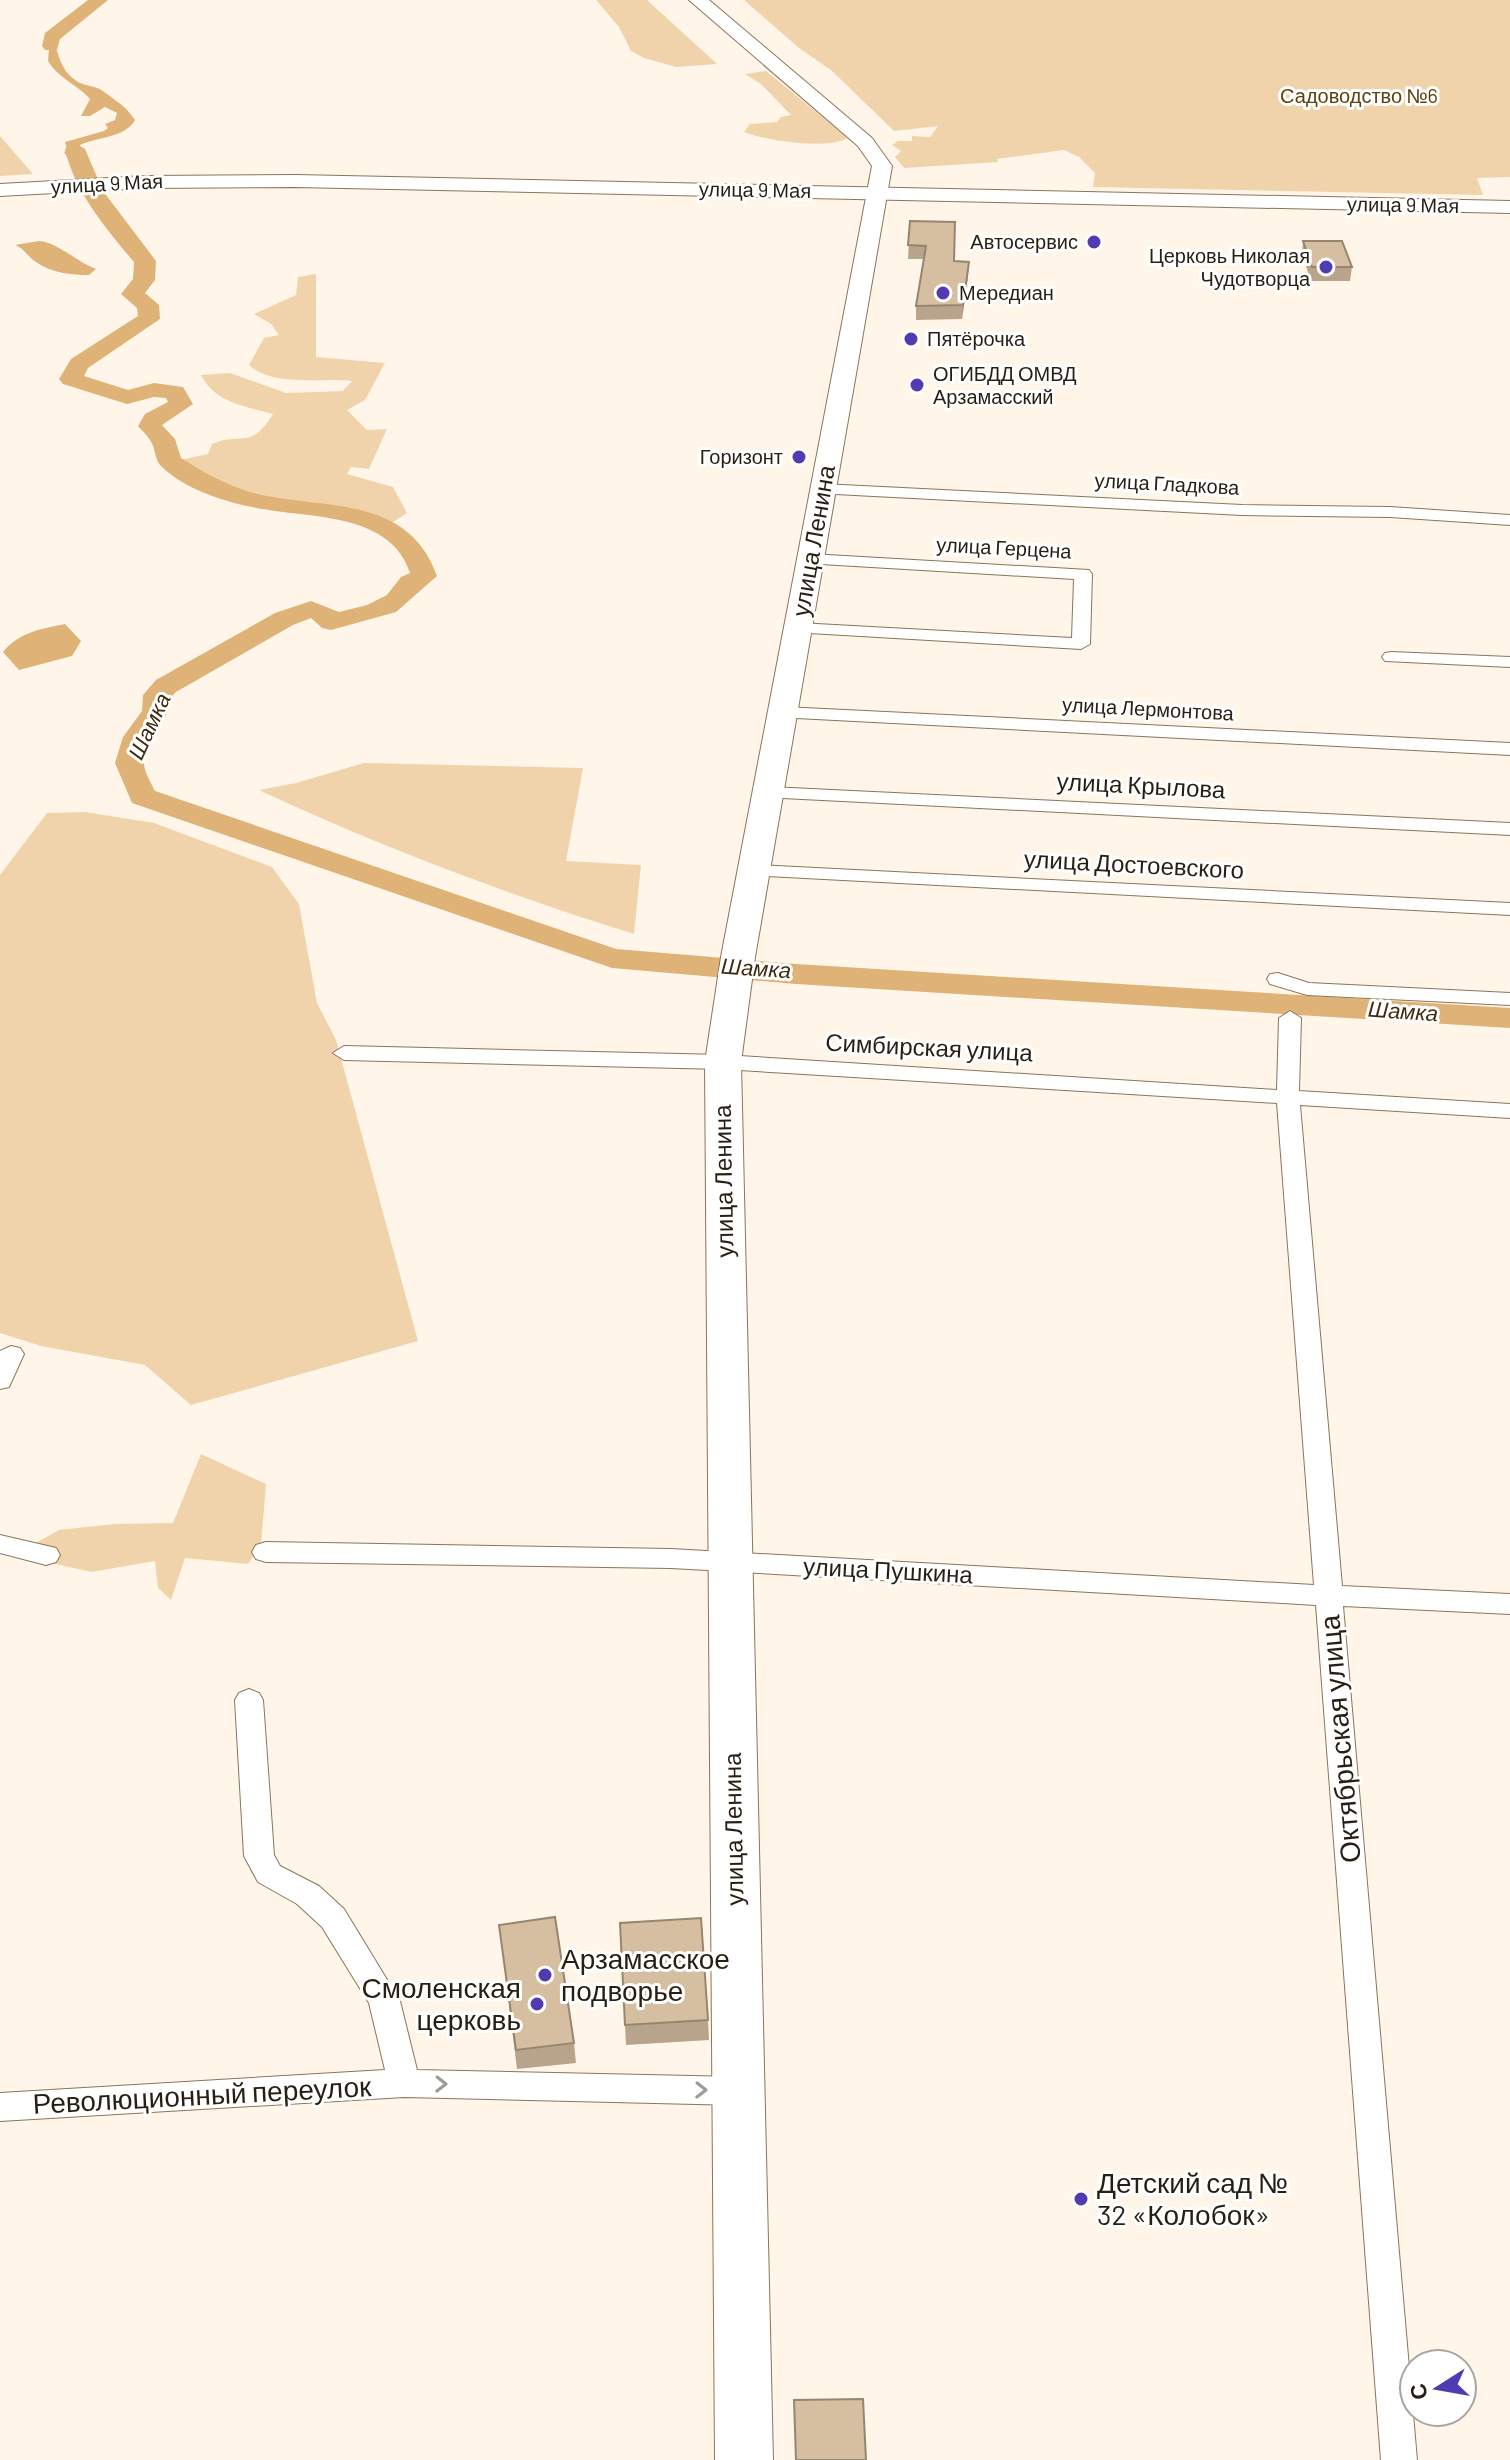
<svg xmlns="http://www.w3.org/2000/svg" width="1510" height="2460" viewBox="0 0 1510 2460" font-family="Barlow,sans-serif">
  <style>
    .green { fill: #f1d3ab }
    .water { fill: #dfb377 }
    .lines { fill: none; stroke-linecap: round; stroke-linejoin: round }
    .river { fill: #dfb377; fill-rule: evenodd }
    .minor-casing { stroke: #8b7558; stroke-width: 2 }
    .secondary-casing { stroke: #8b7558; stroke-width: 2 }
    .primary-casing { stroke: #8b7558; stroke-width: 2 }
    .minor { fill: #fff; fill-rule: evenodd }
    .secondary { fill: #fff; fill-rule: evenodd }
    .primary { fill: #fff; fill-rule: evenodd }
    .wall { fill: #b8a48a }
    .shaded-wall { fill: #968670 }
    .building { fill: #d6bfa0; stroke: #968670; stroke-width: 2 }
    .oneway { stroke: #9e9a95 }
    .poi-dot { fill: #513bb3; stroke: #fff; stroke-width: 3 }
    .labels { text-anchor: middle; stroke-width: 6; stroke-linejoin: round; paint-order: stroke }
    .far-park-label { font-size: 20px; fill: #5e4111; stroke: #fff }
    .far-street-label { font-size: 20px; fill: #281f14; stroke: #fff }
    .far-poi-label { font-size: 20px; fill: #281f14; stroke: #fff; text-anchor: end }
    .far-water-label { font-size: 22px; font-style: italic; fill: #3e2c10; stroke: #fff }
    .street-label { font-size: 24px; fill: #281f14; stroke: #fff }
    .near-street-label { font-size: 28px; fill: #281f14; stroke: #fff }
    .near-poi-label { font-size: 28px; fill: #281f14; stroke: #fff; text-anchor: start }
  </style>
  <rect width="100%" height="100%" fill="#fff5e8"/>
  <path class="green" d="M596,0H647L717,64L676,67L644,58L631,51L619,27Z
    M744,0H1510V177L1477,178L1483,195L1093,187L1095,173L1079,157L1064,150L997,159L998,162L904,168L895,157L901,151L892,145L898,141H912V136L930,137L938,126L894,131L832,71L799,48Z
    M766,71L848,138C826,150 767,141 744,132L750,124L777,122L781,117L791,115L761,84L745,74Z
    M0,136L33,174L0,176Z
    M316,274V357L385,363L365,400L347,410L367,430L387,429L369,469L351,467L347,474L393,487L407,513L387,526C312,506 236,505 170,462L208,454L212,444C243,431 250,451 273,414C245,406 215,403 201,375L230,373L286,393L343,391L352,381C323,377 273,388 249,365L264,338L279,335L271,324L254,314L296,295L298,277Z
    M364,763L583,768L566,861L641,865L634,934C506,894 381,847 259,790L296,783Z
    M85,812L154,823L272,867L299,904L317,1003L336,1040L418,1341L191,1405L145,1365L41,1346L0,1333V875L47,813Z
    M201,1454L266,1484L261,1545L248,1564L185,1558L171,1600L158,1588L155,1561L92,1572L14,1555L59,1530L114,1524L173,1523Z"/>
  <path class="water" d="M78,14L82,15L81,17L52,42C61,53 57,68 78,82C86,86 96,86 103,91C116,101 126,106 135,120C125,138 97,137 80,145V160L91,178L81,179L64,152L67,150L65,142L104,131L108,128L105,124L115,120L117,113L105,107L90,116H81L90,99C77,84 59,79 48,61L49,49L44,45L49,34Z
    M39,241C57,242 77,262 96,269L89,275C72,275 51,273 36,262C28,257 25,249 15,245Z
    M65,624L81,641L72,656L19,670L3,652C19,632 41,629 65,624Z"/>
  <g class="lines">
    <path class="river" d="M88,0H108L60,39L57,50H45L42,46L45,33Z
      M75,143L85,149L103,191L156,261L155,280L145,293L159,305L160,319L88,368L84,376L128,390L154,383L183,387L193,404L162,425L175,439L181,458C203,472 228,486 253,493C323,510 408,494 437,576L396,612L331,630L322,628L311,618L293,625L176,692L171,697C170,722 146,736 144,761C143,770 151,783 155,791L616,949L796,964L1510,1008V1028L796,984L612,968L132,803L115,763L123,737L142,711L143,695L156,680L275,613L311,601L339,612L367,605L387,595L401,577L410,573C391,515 318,518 269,510C234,505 188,492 162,467C154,460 156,448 150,440C147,435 142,431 138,426L145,414L168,402L166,398L154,397L127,404L63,384L59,379L71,359L138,316L137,308L121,294L133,279L134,262C107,230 74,191 65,149Z"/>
    <g class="minor-casing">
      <path id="minor" d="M822,484L1242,505L1390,507L1510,515V525L1390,517L1242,515L816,493L814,489L816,485Z
        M810,554L1089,570L1092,574L1090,644L1081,649L792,632L789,628L798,623L1072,638L1074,579L804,563L801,559Z
        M1391,652L1510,657V667L1385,661L1382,657L1385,653Z
        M784,707L1510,743V755L777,717L775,713L777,709Z
        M770,787L1510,823V835L763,797L760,793L763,789Z
        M755,865L1510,903V915L748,875L745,871L748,867Z
        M1278,973L1309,983L1510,993V1005L1307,995L1270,984L1267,979L1270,974Z
        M1290,1011L1301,1018L1299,1091L1510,1104V1118L1300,1105L1342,1586L1510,1594V1614L1343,1606L1417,2460H1381L1316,1605L671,1568L266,1562L256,1559L252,1552L256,1545L266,1542L671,1549L1314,1585L1277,1103L723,1069L344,1060L333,1053L344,1046L723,1055L1277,1090L1279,1018Z
        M11,1346L20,1348L24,1354L9,1387L0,1389V1351Z
        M0,1535L56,1548L60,1555L56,1562L46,1565L0,1553Z
        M249,1689L259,1693L263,1700L274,1855L280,1866L319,1886L344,1909L400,2001L417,2070L738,2077L750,2081L754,2091L750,2101L738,2105L404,2097L0,2121V2093L385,2070L369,2003L322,1927L297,1904L258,1882L244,1856L235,1700L239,1693Z"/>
    </g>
    <g class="secondary-casing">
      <path id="secondary" d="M296,175L1510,201V213L296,187L145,188L0,196V184L145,176Z"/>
    </g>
    <g class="primary-casing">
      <path id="primary" d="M689,0H709L872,138L892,166L755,957L741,1062L773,2460H715L705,1062L721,957L872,166L858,146Z"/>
    </g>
    <use href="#minor" class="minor"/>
    <use href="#secondary" class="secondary"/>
    <use href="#primary" class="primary"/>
  </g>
  <path class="wall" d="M910,221L968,275L962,319L916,320V306L924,259H908Z
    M1303,241L1352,267L1350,281H1311L1302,254Z
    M620,1923L708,2020L709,2040L626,2045Z
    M499,1925L574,2043L576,2063L517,2069Z"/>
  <path class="shaded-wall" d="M969,262L968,275L962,319L963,305Z"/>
  <path class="building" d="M910,221L955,222L954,261L969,262L963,305L916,306L926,246L908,245Z
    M1303,241H1342L1352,267H1312Z
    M555,1917L574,2043L516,2050L499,1925Z
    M701,1918L708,2020L625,2025L620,1923Z
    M863,2399L866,2460H796L794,2400Z"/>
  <defs><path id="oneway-chevron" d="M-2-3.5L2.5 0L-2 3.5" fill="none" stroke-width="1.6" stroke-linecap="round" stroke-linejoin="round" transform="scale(2)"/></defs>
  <g class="oneway">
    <use href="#oneway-chevron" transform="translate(441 2084) rotate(1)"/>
    <use href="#oneway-chevron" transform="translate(701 2090) rotate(1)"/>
  </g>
  <g class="poi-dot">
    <circle cx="1094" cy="242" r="8"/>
    <circle cx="1326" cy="267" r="8"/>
    <circle cx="943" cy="293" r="8"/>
    <circle cx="911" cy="339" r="8"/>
    <circle cx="917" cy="385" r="8"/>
    <circle cx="799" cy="457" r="8"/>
    <circle cx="545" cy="1975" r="8"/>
    <circle cx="537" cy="2004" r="8"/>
    <circle cx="1081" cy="2199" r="8"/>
  </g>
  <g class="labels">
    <g class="far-park-label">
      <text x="1359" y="103">Садоводство №6</text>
    </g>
    <g class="far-street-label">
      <text transform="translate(107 184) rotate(-3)" y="7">улица 9 Мая</text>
      <text transform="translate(755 190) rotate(1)" y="7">улица 9 Мая</text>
      <text transform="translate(1403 205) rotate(1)" y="7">улица 9 Мая</text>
      <text transform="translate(1167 484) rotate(3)" y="7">улица Гладкова</text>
      <text transform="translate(1004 548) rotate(3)" y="7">улица Герцена</text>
      <text transform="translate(1148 709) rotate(3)" y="7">улица Лермонтова</text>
    </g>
    <g class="far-poi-label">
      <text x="1078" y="249">Автосервис</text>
      <text x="1310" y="263">Церковь Николая<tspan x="1310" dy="23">Чудотворца</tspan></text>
      <text x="959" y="300" text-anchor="start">Мередиан</text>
      <text x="927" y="346" text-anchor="start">Пятёрочка</text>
      <text x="933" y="381" text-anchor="start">ОГИБДД ОМВД<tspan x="933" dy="23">Арзамасский</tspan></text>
      <text x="783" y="464">Горизонт</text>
    </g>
    <g class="far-water-label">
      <text transform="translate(149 726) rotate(-65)" y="8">Шамка</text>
      <text transform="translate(756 968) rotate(4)" y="8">Шамка</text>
      <text transform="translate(1403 1011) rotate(4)" y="8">Шамка</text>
    </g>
    <g class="street-label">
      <text transform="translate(814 541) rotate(-80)" y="8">улица Ленина</text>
      <text transform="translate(1141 786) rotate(3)" y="8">улица Крылова</text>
      <text transform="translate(1134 865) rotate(3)" y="8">улица Достоевского</text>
      <text transform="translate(929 1048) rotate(3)" y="8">Симбирская улица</text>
      <text transform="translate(724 1181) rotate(-91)" y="8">улица Ленина</text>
      <text transform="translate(888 1571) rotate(3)" y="8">улица Пушкина</text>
      <text transform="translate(734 1829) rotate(-91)" y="8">улица Ленина</text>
    </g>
    <g class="near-street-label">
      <text transform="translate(1340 1739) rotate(-95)" y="10">Октябрьская улица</text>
      <text transform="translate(202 2095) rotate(-3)" y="10">Революционный переулок</text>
    </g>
    <g class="near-poi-label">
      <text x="561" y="1969">Арзамасское<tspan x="561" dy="32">подворье</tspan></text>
      <text x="521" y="1998" text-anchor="end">Смоленская<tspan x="521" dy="32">церковь</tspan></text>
      <text x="1097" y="2193">Детский сад №<tspan x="1097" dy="32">32 «Колобок»</tspan></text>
    </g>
  </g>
  <g transform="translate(1438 2388) rotate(259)"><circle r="38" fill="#ffffff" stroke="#a9a5a1" stroke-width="2"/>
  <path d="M0-6L14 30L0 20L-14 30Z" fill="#513bb3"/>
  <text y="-12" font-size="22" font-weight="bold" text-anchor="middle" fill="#281f14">С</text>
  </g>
</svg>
